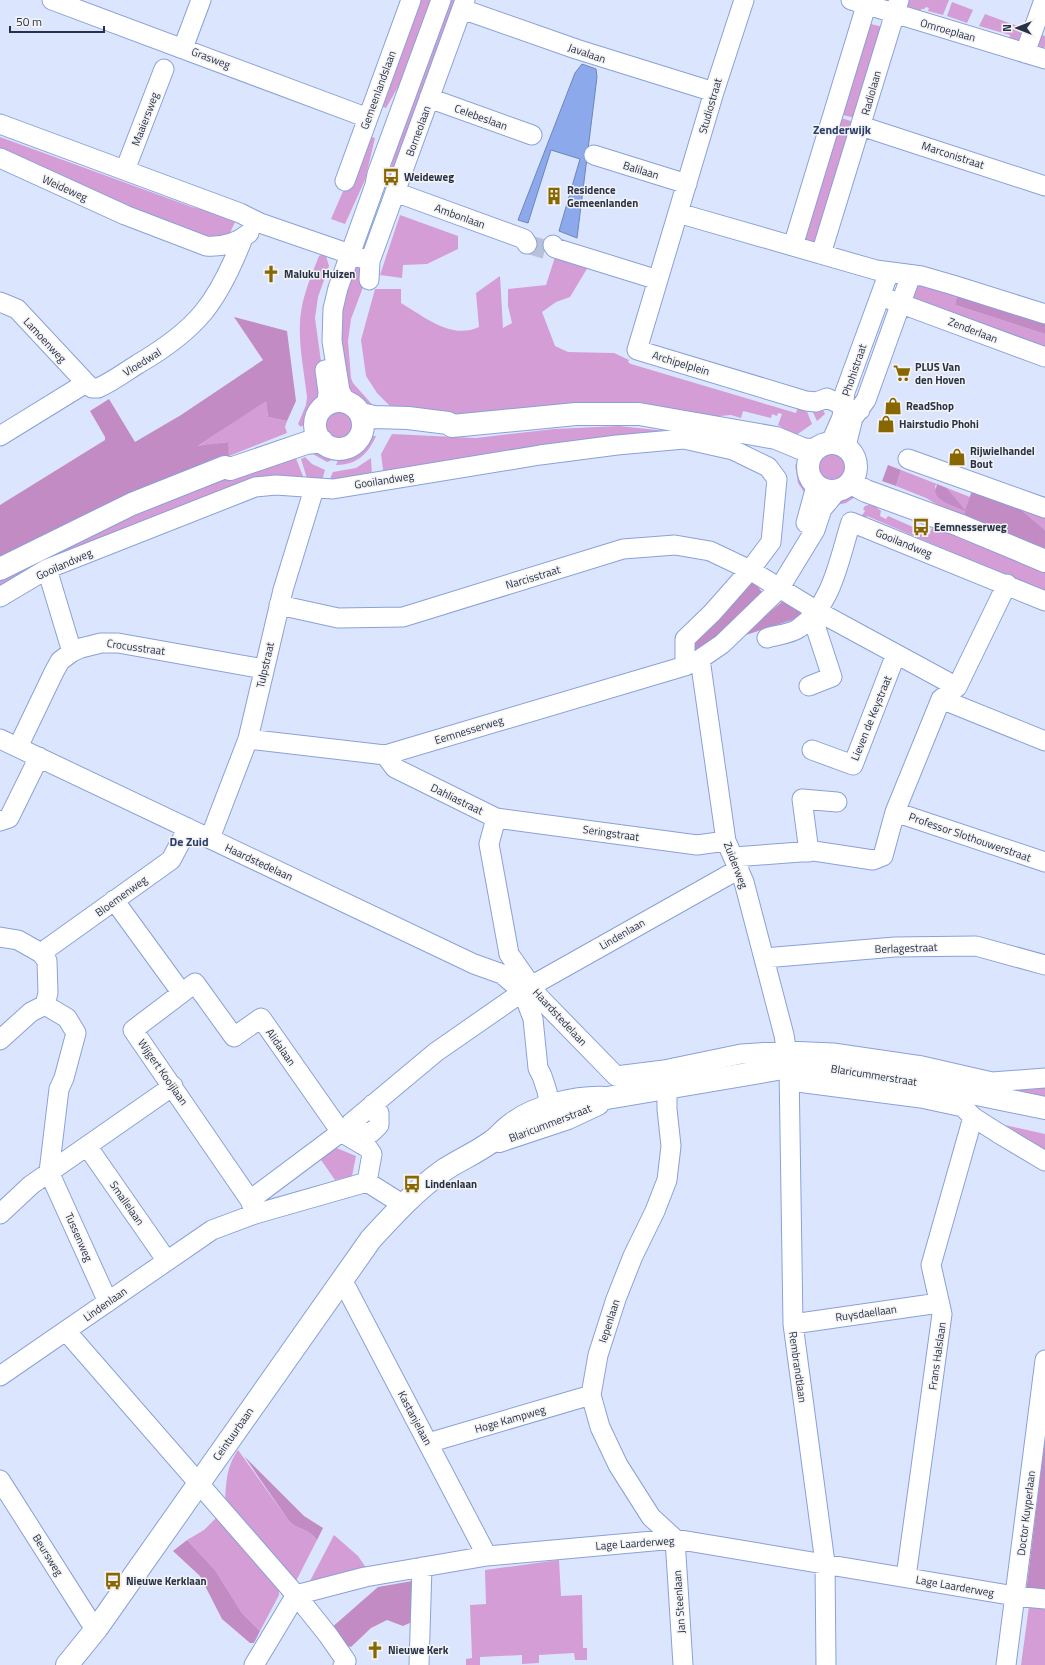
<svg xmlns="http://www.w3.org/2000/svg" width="1045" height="1665" viewBox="0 0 1045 1665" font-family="'Titillium Web',sans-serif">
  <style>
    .green { fill: #d49dd5 }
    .forest { fill: #c38bc4 }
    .water { fill: #8ca9ec; stroke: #6e85bb }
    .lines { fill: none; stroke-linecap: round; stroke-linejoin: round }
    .minor-tunnel { stroke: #b7c2da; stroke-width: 19; stroke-dasharray: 19 10; stroke-linecap: butt }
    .minor-casing { stroke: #89a1d9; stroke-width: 21 }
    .major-casing { stroke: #89a1d9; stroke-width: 24 }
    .minor { stroke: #fff; stroke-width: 19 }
    .major { stroke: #fff; stroke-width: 22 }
    .labels { text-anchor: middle; stroke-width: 3; stroke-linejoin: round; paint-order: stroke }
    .street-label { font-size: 11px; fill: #273148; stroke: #f3f3f3 }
    .poi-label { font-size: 11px; font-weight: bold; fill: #273148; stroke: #f3f3f3; text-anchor: start }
    .neighbourhood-label { font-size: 12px; font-weight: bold; fill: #2a3d6c; stroke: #f3f3f3 }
  </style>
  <rect width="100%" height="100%" fill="#dbe6fe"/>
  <path class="green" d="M418,0H433L410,66L386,108L380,106Z
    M447,0H461L396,178L389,176L399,131Z
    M906,0H949L943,15L928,11L929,8L926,7L924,9H921L919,17L902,11Z
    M952,2L973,10L967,23L947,16Z
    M985,14L1023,28L1017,45L1008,44L1010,35L979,26Z
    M867,23L883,27L855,118L839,114Z
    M1040,34L1045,36V46L1041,55L1034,50Z
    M838,117L854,122L820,244L802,241Z
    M367,136L375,138L365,180L345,224L331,219Z
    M0,137L192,207L237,218L228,237L204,240L0,155Z
    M400,215L458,236V249L427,264L403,265L402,278L380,275Z
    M323,254L326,256L329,266L318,297L315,318L323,376L322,400L309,419L301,427L298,424L306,405L307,397C304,370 297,339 301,312C304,292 312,274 319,256Z
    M555,257L588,267L570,297L556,302L542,312L555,346L568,352L614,353L629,360L628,362L631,364L796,413L799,404L806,409L812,424L795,436L778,425L782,414L778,413L777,416L772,414L771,418L743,411L741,418L731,415L698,418L502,411L458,414H391V407L377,393L366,376L361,340L375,289H401V303C425,317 451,340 479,327L476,293L500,276L503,328L512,323L508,306V289L546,285Z
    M360,266L365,282L351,319L348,341L351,378L353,383L377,410C366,407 360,396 349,391L338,343L343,288L354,268Z
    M922,284L957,295L955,305L1045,334V350L913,302L911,294L914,286Z
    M266,400L268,417L287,421L285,427L287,433L229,456L227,442L197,447Z
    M821,405L825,414L817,421L811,408Z
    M324 425a15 15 0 1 1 30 0a15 15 0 1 1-30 0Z
    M619,426L676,432L384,477L381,454L392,434L476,438L554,429Z
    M367,436H376C368,454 357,465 336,465L340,455L357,449Z
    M854,437L866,455L867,472C858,466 854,448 854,437Z
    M318,447L331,454L330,461L327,462L311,453Z
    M293,451L303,476L302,482L276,479L0,591V579L164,501Z
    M817 468a15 15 0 1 1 30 0a15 15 0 1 1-30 0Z
    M305,457L312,464L325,470L321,484L308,482L301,459Z
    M371,458L372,477L329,481L333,472L356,468Z
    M795,464C803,471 810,488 808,498L798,483Z
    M901,470L937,484L935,486L938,498L964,510L947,488L970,497L963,516L953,514L926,498L896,486Z
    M850,493H861L846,503L828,507Z
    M872,504L881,511L880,516L886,519L888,516L929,534L932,528L950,530L1003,555L1045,572V592L867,516L866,519L860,518L865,511L863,509L865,506Z
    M1019,508L1045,518V530Z
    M1045,1082V1098L978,1087Z
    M1005,1125L1045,1134V1150Z
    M334,1147L356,1156L352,1176L335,1180L319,1157Z
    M238,1450L289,1521C299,1531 307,1527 317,1540L295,1583L225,1504C226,1484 226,1467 238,1450Z
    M217,1517L279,1591V1595L260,1631L242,1613L215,1570L187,1540L204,1530Z
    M334,1535L358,1556L369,1572L310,1581Z
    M559,1560L561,1596L582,1595L583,1648H587V1660H575L574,1653L539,1655V1663L522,1664V1655L480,1657V1665H466V1659L472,1658L470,1605L486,1604L485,1570Z
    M1029,1606H1045V1665H1021Z"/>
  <path class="forest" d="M957,295L1045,321V334L955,305Z
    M234,317L287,331L296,401L287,421L268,417L266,401L198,446L228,442L229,456L0,562V505L105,440V437L90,411L109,399L135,442L181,415L263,360Z
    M888,465L901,470L896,486L882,481Z
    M937,484L947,488L965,510L973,488L1019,508L1045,530V551L963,516L965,511L946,503L938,498L935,492Z
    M752,579L765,596L702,649L694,651L689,646Z
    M783,601L807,615L740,637Z
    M1045,1438V1595L1026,1593Z
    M244,1456L304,1516L323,1528L317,1540C307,1527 299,1531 289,1521Z
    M187,1540L215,1570L242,1613L260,1631L254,1643H250L222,1619L200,1576L173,1551Z
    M418,1580L412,1622L403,1626L387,1620L371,1628L351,1647L344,1645L330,1629L378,1587Z"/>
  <path class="water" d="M582,64L596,69L597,77L577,238L559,231L580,159L551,150L528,223L518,220L575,73Z"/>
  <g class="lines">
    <path class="minor-tunnel" d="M527,244L551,251"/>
    <g class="minor-casing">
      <path id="minor" d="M52,0L368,118
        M744,0L714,92L637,350L806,401L816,402L827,398L850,409L860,410
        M851,0L1045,59
        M462,9L576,49L714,92
        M183,48L201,0
        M1025,53L1044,0
        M429,98L532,135
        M0,124L240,213L260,223L370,261
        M861,126L1045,186
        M594,155L687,184
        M0,158L125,215L206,246C222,247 236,244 249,233
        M125,170L164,69
        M345,181L411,0
        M395,192L524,239L527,244
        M678,213L876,270L922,276L953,285L1045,314
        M553,245L555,248L658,280
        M793,246L866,6
        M821,254L899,0
        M369,280L370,261L465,0
        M891,300L1045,357
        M0,302L17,309L88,385L92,388H98C112,382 125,372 138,364C198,329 218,302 243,238
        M325,370L328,392L327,404
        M346,402L340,391L332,341L333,309L338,288L375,185L377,174L441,0
        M0,436L86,383
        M831,442L842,417L845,392L889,272
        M846,446L853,418L866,400L911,275
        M908,459L1045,508
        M806,523L816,486
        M47,569L72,652
        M0,597L47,569L255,487L276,485L333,489L540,455L617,445L684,439L733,450L768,467L777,479L771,542L750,570L712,613L685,639V666
        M279,605L338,618L403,617L623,549L675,545L710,551L750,570L817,611L957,687
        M767,638C776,635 791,634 799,628C833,604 839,559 851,522L1045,601
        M700,659L726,841L744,882L784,1035L789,1067L793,1324L825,1563L826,1665
        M809,686L832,677L812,616
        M941,699L1045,741
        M0,739L474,964L502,974L523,992L533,1019L538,1068L542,1076L547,1091L552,1120
        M248,739L385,755L685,666L700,659L722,644L779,589L815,530L822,509L837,491
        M18,747L54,672L60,661L72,652L81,648L101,643H118L264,669
        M812,750L853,765L896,654
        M385,755L395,768L496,818L489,844L509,954L539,997L616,1076L664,1070L741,1054L787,1051L833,1053L922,1066L992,1082L1045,1078
        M895,812L1045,862
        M496,818L697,845L726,841
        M0,821L9,818L39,757
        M210,838L248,739L283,590L314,489
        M809,852L802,799L837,802
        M734,857L814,851L873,860L883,856L895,812L941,699L957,687L1007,584
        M114,900L181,992
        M0,937L18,940L41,953L47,961L48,993L45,1005
        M41,953L171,860L188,828
        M764,958L895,947L976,946L1045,965
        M45,1005L67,1018L76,1033L64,1078L59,1089L49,1172
        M0,1040L31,1012L45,1005
        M790,1081L921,1098L963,1107L973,1117L998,1133L1045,1161
        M667,1087V1109L671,1146L667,1180L655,1211L633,1256L616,1299L598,1355L591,1395L600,1427L618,1465L651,1517L675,1539L683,1665
        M373,1104L379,1113V1125L372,1132L361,1133L351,1123L436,1052L531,986L739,869
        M87,1146L167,1261
        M49,1172L108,1302
        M367,1182L402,1204
        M250,1200L133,1030L195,983L234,1037L261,1018L341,1132
        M0,1214L31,1185L173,1086
        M341,1282L347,1289L487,1556
        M793,1324L939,1303
        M66,1331L296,1595L328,1635L346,1661L343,1665
        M0,1376L212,1230L255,1214L367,1182L372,1154L368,1148L341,1132L250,1200L255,1214
        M428,1443L591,1395
        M0,1480L89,1620L97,1628
        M906,1577L942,1314L931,1265L973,1117
        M296,1595L365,1577L487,1556L675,1539L1015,1596L1045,1599
        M254,1665L296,1595
        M419,1665L422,1567
        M1006,1665L1045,1360"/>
    </g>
    <g class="major-casing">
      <path id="major" d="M315 425a24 24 0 1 1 48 0a24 24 0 1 1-48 0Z
        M361,414L374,417L408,418L448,423L452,426L576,414H639L776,438L805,450L816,449
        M808 467a24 24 0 1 1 48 0a24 24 0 1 1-48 0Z
        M851,483L866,491L959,525L1045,561
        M0,569L132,504L225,467L230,469L306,443L322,441
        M499,1141L568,1118L598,1104
        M67,1665L97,1628L371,1239C394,1214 416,1190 444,1170C459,1160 476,1153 491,1142C499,1137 504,1129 512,1124C535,1106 578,1096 607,1098L789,1067H833L904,1079L1045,1108"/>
    </g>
    <use href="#minor" class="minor"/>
    <use href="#major" class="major"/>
  </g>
  <defs>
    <g id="bus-bare" transform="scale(1.38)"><path d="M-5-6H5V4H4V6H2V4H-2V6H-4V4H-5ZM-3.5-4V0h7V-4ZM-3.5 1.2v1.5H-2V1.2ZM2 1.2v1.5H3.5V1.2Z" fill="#886703" stroke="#f3f3f3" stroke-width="2.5" paint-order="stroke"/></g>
    <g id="building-bare" transform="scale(1.38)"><path d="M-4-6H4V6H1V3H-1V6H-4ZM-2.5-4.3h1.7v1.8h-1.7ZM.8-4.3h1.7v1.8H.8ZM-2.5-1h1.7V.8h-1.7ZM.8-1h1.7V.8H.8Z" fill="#886703" stroke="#f3f3f3" stroke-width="2.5" paint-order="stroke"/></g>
    <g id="church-bare" transform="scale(1.38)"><path d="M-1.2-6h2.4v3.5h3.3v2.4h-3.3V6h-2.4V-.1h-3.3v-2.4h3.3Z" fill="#886703" stroke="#f3f3f3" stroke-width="2.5" paint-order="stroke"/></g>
    <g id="supermarket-bare" transform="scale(1.38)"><path d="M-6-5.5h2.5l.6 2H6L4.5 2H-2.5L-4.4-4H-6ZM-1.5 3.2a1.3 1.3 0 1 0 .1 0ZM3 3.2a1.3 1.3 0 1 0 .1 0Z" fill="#886703" stroke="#f3f3f3" stroke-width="2.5" paint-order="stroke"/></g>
    <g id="shop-bare" transform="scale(1.38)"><path d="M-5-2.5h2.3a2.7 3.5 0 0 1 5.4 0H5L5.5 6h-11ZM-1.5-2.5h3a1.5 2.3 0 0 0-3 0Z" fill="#886703" stroke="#f3f3f3" stroke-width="2.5" paint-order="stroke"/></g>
  </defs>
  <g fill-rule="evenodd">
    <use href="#bus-bare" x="391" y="177"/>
    <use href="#building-bare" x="554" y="196"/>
    <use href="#church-bare" x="271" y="274"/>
    <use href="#supermarket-bare" x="902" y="373"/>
    <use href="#shop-bare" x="893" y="406"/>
    <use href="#shop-bare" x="886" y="424"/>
    <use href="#shop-bare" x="957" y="457"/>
    <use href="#bus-bare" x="921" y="527"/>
    <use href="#bus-bare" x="412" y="1184"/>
    <use href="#bus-bare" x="113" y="1581"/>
    <use href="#church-bare" x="375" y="1650"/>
  </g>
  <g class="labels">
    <g class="street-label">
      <text transform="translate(948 30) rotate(16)" y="4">Omroeplaan</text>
      <text transform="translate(587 53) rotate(19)" y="4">Javalaan</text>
      <text transform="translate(211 58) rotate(21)" y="4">Grasweg</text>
      <text transform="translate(378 90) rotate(-70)" y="4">Gemeenlandslaan</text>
      <text transform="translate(871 93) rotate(-74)" y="4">Radiolaan</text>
      <text transform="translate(710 106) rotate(-74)" y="4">Studiostraat</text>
      <text transform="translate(481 117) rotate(20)" y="4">Celebeslaan</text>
      <text transform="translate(145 119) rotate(-69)" y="4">Maaiersweg</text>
      <text transform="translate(418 131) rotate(-70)" y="4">Borneolaan</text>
      <text transform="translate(953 155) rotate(18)" y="4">Marconistraat</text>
      <text transform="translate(641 170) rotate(17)" y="4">Balilaan</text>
      <text transform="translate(65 188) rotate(24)" y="4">Weideweg</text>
      <text transform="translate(460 216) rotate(20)" y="4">Ambonlaan</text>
      <text transform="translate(973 330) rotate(21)" y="4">Zenderlaan</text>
      <text transform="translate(45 340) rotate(47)" y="4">Lamoenweg</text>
      <text transform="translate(142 362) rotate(-32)" y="4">Vloedwal</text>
      <text transform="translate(681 363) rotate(17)" y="4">Archipelplein</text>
      <text transform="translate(854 370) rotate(-71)" y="4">Phohistraat</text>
      <text transform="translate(384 480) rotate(-9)" y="4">Gooilandweg</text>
      <text transform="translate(904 543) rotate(22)" y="4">Gooilandweg</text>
      <text transform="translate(64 564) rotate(-24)" y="4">Gooilandweg</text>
      <text transform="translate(533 577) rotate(-17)" y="4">Narcisstraat</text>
      <text transform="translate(136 647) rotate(8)" y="4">Crocusstraat</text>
      <text transform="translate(265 665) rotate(-77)" y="4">Tulpstraat</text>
      <text transform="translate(871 718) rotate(-68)" y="4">Lieven de Keystraat</text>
      <text transform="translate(469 730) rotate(-17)" y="4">Eemnesserweg</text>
      <text transform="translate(457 799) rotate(26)" y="4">Dahliastraat</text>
      <text transform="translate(611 833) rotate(8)" y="4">Seringstraat</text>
      <text transform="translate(970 837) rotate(19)" y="4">Professor Slothouwerstraat</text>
      <text transform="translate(259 862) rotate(25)" y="4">Haardstedelaan</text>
      <text transform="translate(736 865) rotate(69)" y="4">Zuiderweg</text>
      <text transform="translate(121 896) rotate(-36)" y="4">Bloemenweg</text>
      <text transform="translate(622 934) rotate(-30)" y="4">Lindenlaan</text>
      <text transform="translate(906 948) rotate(-2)" y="4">Berlagestraat</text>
      <text transform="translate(560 1017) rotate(47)" y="4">Haardstedelaan</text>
      <text transform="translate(281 1047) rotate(55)" y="4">Alidalaan</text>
      <text transform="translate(163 1072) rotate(55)" y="4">Wijgert Kooijlaan</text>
      <text transform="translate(874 1075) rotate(9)" y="4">Blaricummerstraat</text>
      <text transform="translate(550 1123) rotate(-21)" y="4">Blaricummerstraat</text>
      <text transform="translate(127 1203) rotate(55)" y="4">Smallelaan</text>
      <text transform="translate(79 1237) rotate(66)" y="4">Tussenweg</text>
      <text transform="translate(105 1304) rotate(-35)" y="4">Lindenlaan</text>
      <text transform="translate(866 1313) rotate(-8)" y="4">Ruysdaellaan</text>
      <text transform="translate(609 1321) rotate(-72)" y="4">Iepenlaan</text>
      <text transform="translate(937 1356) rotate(-82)" y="4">Frans Halslaan</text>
      <text transform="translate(798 1367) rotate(82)" y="4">Rembrandtlaan</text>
      <text transform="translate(415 1418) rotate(62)" y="4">Kastanjelaan</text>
      <text transform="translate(510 1419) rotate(-16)" y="4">Hoge Kampweg</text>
      <text transform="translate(233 1434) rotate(-55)" y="4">Ceintuurbaan</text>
      <text transform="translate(1026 1513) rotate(-83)" y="4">Doctor Kuyperlaan</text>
      <text transform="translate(635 1543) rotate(-4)" y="4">Lage Laarderweg</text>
      <text transform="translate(48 1555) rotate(58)" y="4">Beursweg</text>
      <text transform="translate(955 1586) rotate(10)" y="4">Lage Laarderweg</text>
      <text transform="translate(679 1602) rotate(-94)" y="4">Jan Steenlaan</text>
    </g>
    <g class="poi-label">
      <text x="404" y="181">Weideweg</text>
      <text x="567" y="194">Residence<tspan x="567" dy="13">Gemeenlanden</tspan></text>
      <text x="284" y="278">Maluku Huizen</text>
      <text x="915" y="371">PLUS Van<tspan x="915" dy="13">den Hoven</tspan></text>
      <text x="906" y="410">ReadShop</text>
      <text x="899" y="428">Hairstudio Phohi</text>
      <text x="970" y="455">Rijwielhandel<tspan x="970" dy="13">Bout</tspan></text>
      <text x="934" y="531">Eemnesserweg</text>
      <text x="425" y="1188">Lindenlaan</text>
      <text x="126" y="1585">Nieuwe Kerklaan</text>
      <text x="388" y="1654">Nieuwe Kerk</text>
    </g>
    <g class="neighbourhood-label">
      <text x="842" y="134">Zenderwijk</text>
      <text x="189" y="846">De Zuid</text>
    </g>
  </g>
  <g transform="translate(1017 28) rotate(270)" stroke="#f3f3f3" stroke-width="3" paint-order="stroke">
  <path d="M0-3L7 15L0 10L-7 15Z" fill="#273148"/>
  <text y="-6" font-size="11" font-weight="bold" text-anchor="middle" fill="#273148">N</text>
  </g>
  <path d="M10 26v6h94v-6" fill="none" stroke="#273148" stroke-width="2"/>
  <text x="16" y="26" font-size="12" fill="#273148" stroke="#f3f3f3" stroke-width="3" paint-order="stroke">50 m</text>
</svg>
